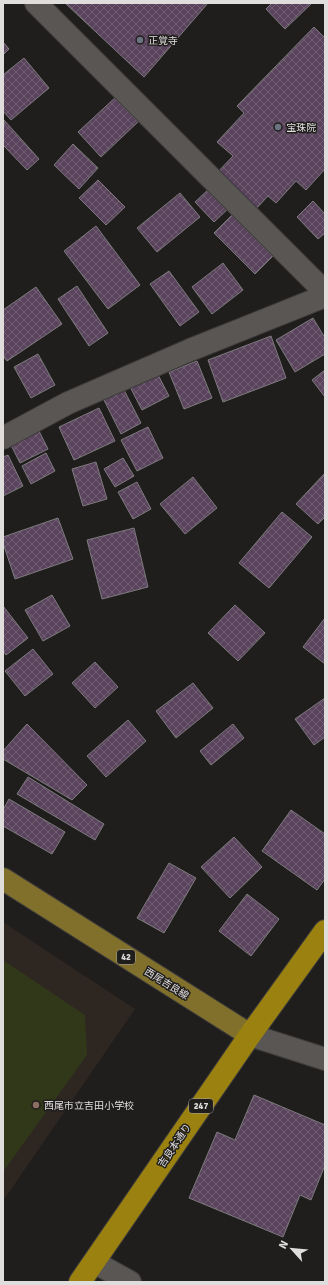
<svg xmlns="http://www.w3.org/2000/svg" width="328" height="1285" viewBox="0 0 328 1285" font-family="Signika,'Noto Sans JP',sans-serif">
  <style>
    .built { fill: #2d2621 }
    .grass { fill: #31381a }
    .building { fill: url(#building-cross-hatch); stroke: #7d7b7d }
    .lines { fill: none; stroke-linecap: round; stroke-linejoin: round }
    .minor-casing { stroke: #3d3b3a; stroke-width: 24 }
    .major-casing { stroke: #3d3b3a; stroke-width: 24 }
    .highway-casing { stroke: #3d3b3a; stroke-width: 24 }
    .minor { stroke: #595654; stroke-width: 22 }
    .major { stroke: #80702b; stroke-width: 22 }
    .highway { stroke: #9a8110; stroke-width: 22 }
    .worship-dot { fill: #6b7280; stroke: #201e1d; stroke-width: 1.5 }
    .education-dot { fill: #8d6e63; stroke: #201e1d; stroke-width: 1.5 }
    .labels { text-anchor: middle; stroke-width: 3; stroke-linejoin: round; paint-order: stroke }
    .shield { fill: #201e1d; stroke: #a6a4a3; stroke-width: 1 }
    .shield-label { font-size: 9px; font-weight: bold; fill: #e0dedd }
    .poi-label { font-size: 10px; fill: #e0dedd; stroke: #201e1d; text-anchor: start }
    .street-label { font-size: 10px; fill: #e0dedd; stroke: #201e1d }
  </style>
  <defs>
    <pattern id="building-cross-hatch" width="8" height="8" patternUnits="userSpaceOnUse"><rect width="8" height="8" fill="#5a435c"/><path d="M0 0l8 8M0 8l8-8" fill="none" stroke="#715e73"/></pattern>
  </defs>
  <rect width="100%" height="100%" fill="#201e1d"/>
  <path class="built" d="M3,922L135,1009L3,1201Z"/>
  <path class="grass" d="M3,960L85,1015L87,1055L3,1172Z"/>
  <path class="building" d="M65,3H208L144,77Z
    M272,3H310L311,4L285,29L266,9Z
    M314,27L325,38V169L306,190L296,181L276,203L268,196L254,211L215,175L233,156L217,142L244,113L237,106Z
    M3,42L9,49L3,55Z
    M24,58L49,88L11,120L3,111V75Z
    M117,96L140,120L101,157L78,132Z
    M4,120L39,159L27,170L3,145Z
    M73,144L98,168L79,189L54,165Z
    M98,180L125,207L106,225L79,198Z
    M210,188L229,208L214,222L195,202Z
    M180,193L200,217L157,252L137,228Z
    M313,201L325,214V233L318,239L297,217Z
    M234,213L275,254L255,274L214,233Z
    M96,226L140,285L108,309L64,251Z
    M223,263L243,290L212,314L192,287Z
    M169,271L199,312L180,326L150,284Z
    M77,286L108,333L89,346L58,299Z
    M36,287L62,324L7,361L3,356V310Z
    M313,318L325,338V354L295,372L276,340Z
    M271,336L286,378L223,402L208,360Z
    M38,354L55,385L31,398L14,367Z
    M197,361L212,398L184,409L169,372Z
    M325,370V397L312,380Z
    M156,371L169,396L142,410L129,385Z
    M124,390L141,423L121,434L104,400Z
    M99,408L115,441L74,460L59,427Z
    M148,427L163,458L137,471L121,440Z
    M39,431L48,449L20,463L11,445Z
    M46,453L55,471L31,484L22,466Z
    M8,455L23,486L3,496V457Z
    M123,458L134,476L115,487L104,469Z
    M96,462L107,499L83,506L72,469Z
    M325,473V517L318,524L296,504Z
    M193,477L217,508L185,534L160,504Z
    M137,482L151,509L133,519L118,492Z
    M282,512L312,537L269,588L239,563Z
    M58,518L73,559L15,579L3,543V537Z
    M134,528L148,587L102,599L87,540Z
    M52,595L70,626L43,641L25,610Z
    M235,605L265,633L238,661L208,633Z
    M3,606L28,638L6,655L3,651Z
    M325,618V664L303,647Z
    M33,649L53,674L25,696L5,671Z
    M95,662L118,687L95,708L72,683Z
    M193,683L213,708L176,738L156,711Z
    M325,698V737L314,745L295,719Z
    M128,720L146,741L106,777L87,756Z
    M27,724L87,785L72,800L3,759V751Z
    M233,724L244,738L211,765L200,751Z
    M28,777L104,824L95,840L17,794Z
    M9,799L65,832L52,854L3,826V810Z
    M291,810L325,834V879L317,890L262,851Z
    M234,837L262,867L230,898L201,867Z
    M169,863L196,878L164,933L137,918Z
    M247,894L279,919L251,956L219,931Z
    M254,1095L325,1125V1165L311,1200L300,1195L283,1237L189,1198L217,1132L235,1140Z"/>
  <g class="lines">
    <g class="minor-casing">
      <path id="minor" d="M36,3L325,292
        M3,438L68,403L190,350L325,296
        M250,1035L325,1059
        M94,1262L130,1282"/>
    </g>
    <g class="major-casing">
      <path id="major" d="M3,879L250,1035"/>
    </g>
    <g class="highway-casing">
      <path id="highway" d="M80,1282L250,1035L325,931"/>
    </g>
    <use href="#minor" class="minor"/>
    <use href="#major" class="major"/>
    <use href="#highway" class="highway"/>
  </g>
  <g class="worship-dot">
    <circle cx="140" cy="40" r="4"/>
    <circle cx="278" cy="127" r="4"/>
  </g>
  <circle class="education-dot" cx="36" cy="1105" r="4"/>
  <g class="labels">
    <g class="shield">
      <rect x="117" y="950" width="18" height="14" rx="3"/>
      <rect x="189" y="1099" width="24" height="14" rx="3"/>
    </g>
    <g class="shield-label">
      <text x="126" y="960">42</text>
      <text x="201" y="1109">247</text>
    </g>
    <g class="poi-label">
      <text x="148" y="44">正覚寺</text>
      <text x="286" y="131">宝珠院</text>
      <text x="44" y="1109">西尾市立吉田小学校</text>
    </g>
    <g class="street-label">
      <text transform="translate(167 983) rotate(32)" y="4">西尾吉良線</text>
      <text transform="translate(174 1145) rotate(-56)" y="4">吉良本通り</text>
    </g>
  </g>
  <rect width="328" height="1285" fill="none" stroke="#e0dedd" stroke-width="8"/>
  <g transform="translate(292 1249) rotate(297)" stroke="#201e1d" stroke-width="3" paint-order="stroke">
  <path d="M0-3L7 15L0 10L-7 15Z" fill="#e0dedd"/>
  <text y="-6" font-size="11" font-weight="bold" text-anchor="middle" fill="#e0dedd">N</text>
  </g>
</svg>
